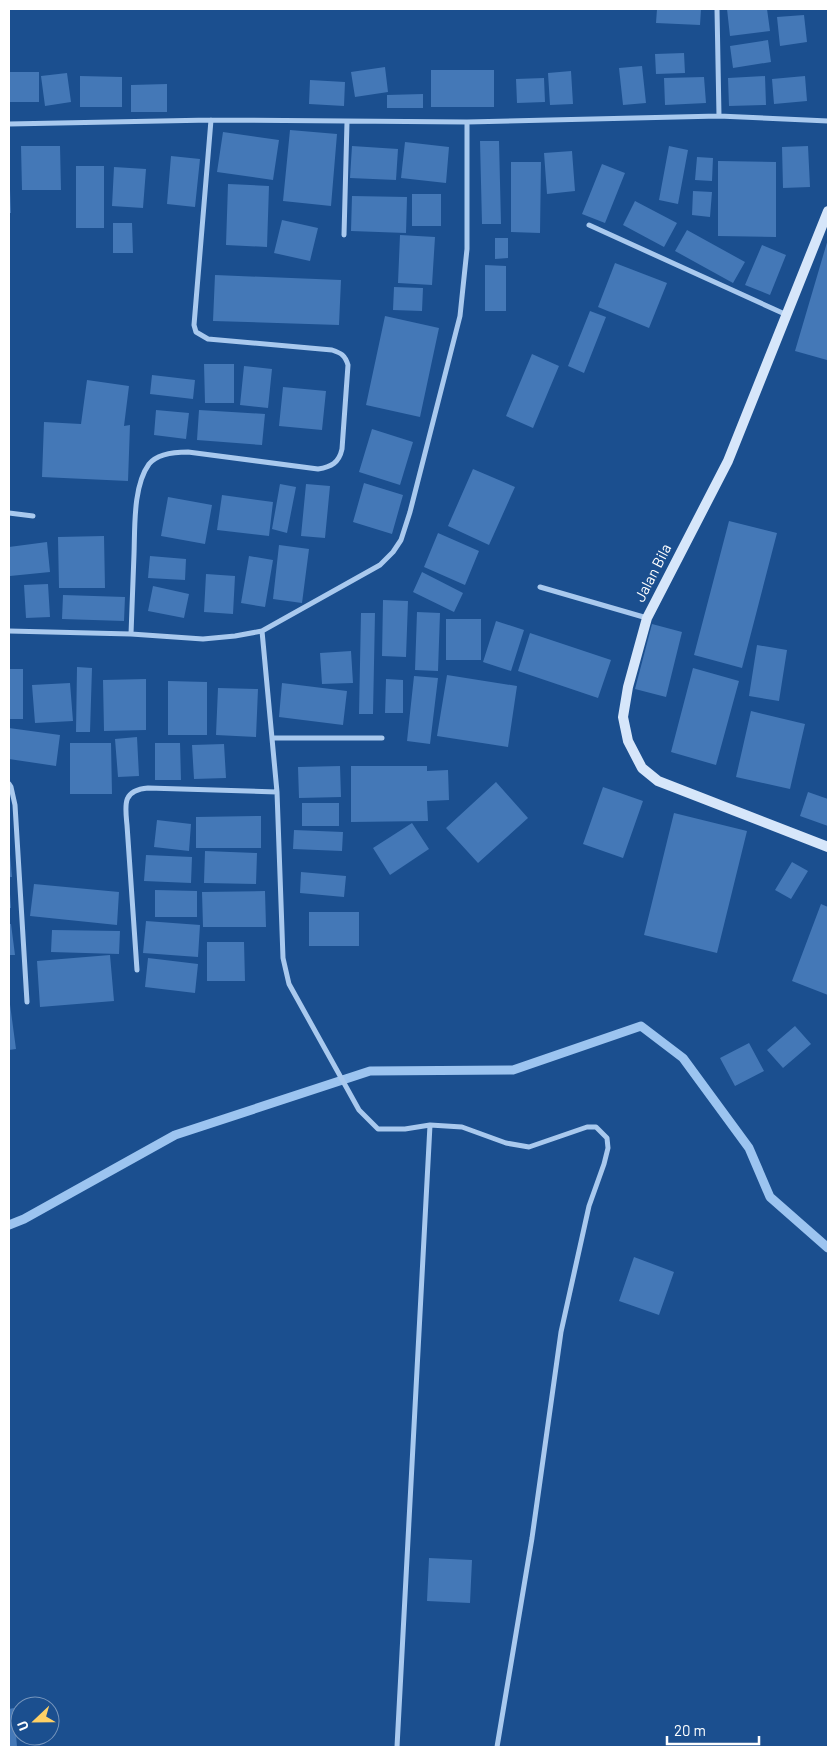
<svg xmlns="http://www.w3.org/2000/svg" width="837" height="1756" viewBox="0 0 837 1756" font-family="Barlow,sans-serif">
  <style>
    .lines { fill: none; stroke-linecap: round; stroke-linejoin: round }
    .stream { stroke: #9cc4f0; stroke-width: 9 }
    .building { fill: #4478b7 }
    .street { stroke: #a9c9ee; stroke-width: 5 }
    .secondary { stroke: #d6e6fa; stroke-width: 10 }
    .labels { text-anchor: middle; stroke-width: 4; stroke-linejoin: round; paint-order: stroke }
    .street-label { font-size: 15px; fill: #fff; stroke: #1b4f8f }
  </style>
  <rect width="100%" height="100%" fill="#1b4f8f"/>
  <g class="lines">
    <path class="stream" d="M9,1225L24,1219L175,1135L370,1071L513,1070L641,1026L683,1058L749,1148L770,1197L828,1248"/>
  </g>
  <path class="building" d="M657,9H701L700,25L656,23Z
    M727,9H767L770,31L730,36Z
    M804,15L807,42L780,46L777,17Z
    M768,40L771,62L733,68L730,46Z
    M684,53L685,73L656,74L655,54Z
    M642,66L646,103L623,105L619,68Z
    M385,67L388,92L355,97L351,72Z
    M431,70H494V107H431Z
    M571,71L573,104L550,105L548,73Z
    M9,72H39V102H9Z
    M67,73L71,102L45,106L41,76Z
    M80,76L122,77V107H80Z
    M765,76L766,105L729,106L728,78Z
    M805,76L807,101L774,104L772,79Z
    M704,77L706,103L665,105L664,78Z
    M544,78L545,102L517,103L516,79Z
    M310,80L345,82L344,106L309,104Z
    M167,84V112H131V85Z
    M423,94V108H387V95Z
    M290,130L337,134L331,206L283,201Z
    M223,132L279,140L273,180L217,172Z
    M480,141H499L501,224H482Z
    M405,142L449,147L446,183L401,178Z
    M21,146H60L61,190H22Z
    M352,146L398,149L396,180L350,178Z
    M669,146L688,150L678,204L659,200Z
    M808,146L810,187L783,188L782,147Z
    M572,151L575,191L547,194L544,153Z
    M171,156L200,159L195,207L167,204Z
    M697,157L713,158L712,181L695,180Z
    M718,161L776,162V237L718,236Z
    M511,162H541L540,233L511,232Z
    M602,164L625,173L605,223L582,214Z
    M76,166H104V228H76Z
    M114,167L146,169L143,208L112,206Z
    M228,184L269,186L267,247L226,245Z
    M9,189H10L11,213H9Z
    M693,191L712,192L710,217L692,215Z
    M412,194H441V226H412Z
    M352,196L407,197L406,233L351,231Z
    M635,201L677,223L664,247L623,225Z
    M282,220L318,228L310,261L274,253Z
    M113,223H132L133,253H113Z
    M687,230L745,262L733,283L675,251Z
    M400,235L435,237L432,285L398,283Z
    M495,238H508V258L495,259Z
    M828,239V357L827,360L795,351Z
    M762,245L786,255L770,295L745,285Z
    M615,263L667,283L649,328L598,307Z
    M485,265L506,266V311H485Z
    M215,275L341,280L339,325L213,321Z
    M394,287L423,288L422,311L393,310Z
    M590,311L606,317L584,373L568,366Z
    M385,316L439,328L420,417L366,405Z
    M532,354L559,366L533,428L506,416Z
    M204,364H234V403H205Z
    M244,366L272,369L268,408L240,405Z
    M152,375L195,380L193,399L150,394Z
    M87,380L129,386L124,426L130,425L128,481L42,477L44,422L81,424Z
    M283,387L326,391L322,430L279,426Z
    M156,410L189,413L186,439L154,435Z
    M199,410L265,414L262,445L197,440Z
    M372,429L413,442L400,485L359,472Z
    M473,469L515,487L489,545L448,526Z
    M364,483L403,495L392,534L353,522Z
    M280,484L296,487L287,533L272,529Z
    M306,484L330,486L325,538L301,536Z
    M222,495L273,502L269,536L217,530Z
    M168,497L212,505L205,544L161,536Z
    M729,521L777,533L742,668L694,655Z
    M438,533L479,551L465,585L424,567Z
    M104,536L105,588H59L58,537Z
    M47,542L50,572L10,576L9,547Z
    M279,545L309,549L302,603L273,599Z
    M150,556L186,559L185,580L148,578Z
    M249,556L273,560L265,607L241,603Z
    M422,572L463,593L454,612L413,592Z
    M206,574L235,576L233,614L204,612Z
    M48,584L50,617L26,618L24,585Z
    M153,586L189,594L184,618L148,611Z
    M63,595L125,597L124,621L62,619Z
    M383,600L408,601L406,657L382,656Z
    M417,612L440,613L438,671L415,670Z
    M361,613H375L373,714H359Z
    M446,619H481V660H446Z
    M496,621L524,630L511,671L483,662Z
    M652,624L682,632L666,697L635,689Z
    M530,633L611,660L598,698L518,671Z
    M757,645L787,650L779,701L749,696Z
    M351,651L353,683L322,684L320,653Z
    M77,667L92,668L90,732H76Z
    M693,668L739,681L716,765L671,752Z
    M9,669H23V719H9Z
    M447,675L517,686L508,747L437,736Z
    M414,676L438,678L430,744L407,741Z
    M146,679V730L104,731L103,680Z
    M386,679L403,680V713H385Z
    M168,681L207,682V735H168Z
    M70,683L73,721L35,723L32,685Z
    M282,683L347,691L343,725L279,717Z
    M218,688L258,689L256,737L216,735Z
    M751,711L805,724L790,789L736,777Z
    M9,728L60,735L56,766L9,759Z
    M137,737L139,776L118,777L115,739Z
    M70,743H111L112,794H70Z
    M155,743H180L181,780H155Z
    M224,744L226,778L194,779L192,745Z
    M340,766L341,797L299,798L298,767Z
    M351,766H427V771L448,770L449,800L427,801L428,821L351,822Z
    M496,782L528,818L478,863L446,828Z
    M603,787L643,801L623,858L583,844Z
    M808,792L828,799V826L800,816Z
    M302,803H339V826H302Z
    M674,813L747,831L717,953L644,935Z
    M261,816V848H196V817Z
    M157,820L191,824L189,851L154,847Z
    M412,823L429,849L390,875L373,848Z
    M294,830L343,832L342,851L293,849Z
    M205,851L257,853L256,884L204,883Z
    M9,854H10L12,877H9Z
    M146,855L192,857L191,883L144,881Z
    M792,862L808,871L791,899L775,890Z
    M301,872L346,876L344,897L300,893Z
    M34,884L119,892L117,925L30,916Z
    M155,890L197,891V917H155Z
    M265,891L266,927H203L202,892Z
    M9,894H10L11,908H9Z
    M821,904L828,907V995L792,981Z
    M309,912H359V946H309Z
    M146,921L200,925L198,957L143,953Z
    M9,924H11L15,955H9Z
    M52,930L120,931L119,954L51,952Z
    M207,942H244L245,981H207Z
    M110,955L114,1001L40,1007L37,961Z
    M148,958L198,964L195,993L145,987Z
    M9,997L16,1049L9,1050Z
    M795,1026L811,1044L783,1068L767,1050Z
    M749,1043L764,1071L735,1086L720,1058Z
    M634,1257L674,1272L659,1315L619,1301Z
    M429,1558L472,1560L470,1603L427,1601Z
    M14,1708L17,1747H9V1709Z"/>
  <g class="lines">
    <path class="street" d="M717,9L719,116
      M9,124L211,120L467,122L719,116L828,121
      M589,225L787,315
      M344,235L347,122
      M9,513L33,516
      M540,587L647,618
      M9,631L131,634L203,639L235,636L262,631L380,565L393,552L401,540L410,512L460,316L467,249V122
      M262,631L277,792L283,958L289,984L359,1110L378,1129H405L430,1125L462,1127L506,1143L529,1147L587,1127H596L607,1138L608,1148L604,1164L589,1206L561,1332L532,1538L497,1747
      M131,634C132,607 133,581 134,554C135,527 133,486 149,464C158,453 176,452 188,452L318,469C331,467 339,463 342,449L348,365C345,355 341,353 332,350L208,339L196,332L194,325L211,120
      M272,738H382
      M9,784L11,787L15,805L27,1002
      M137,970L127,825C125,805 122,790 148,788L277,792
      M397,1747L430,1125"/>
    <path class="secondary" d="M828,211L728,461L647,618L628,687L623,717L628,741L642,768L658,781L828,847"/>
  </g>
  <g class="labels">
    <g class="street-label">
      <text transform="translate(653 573) rotate(-63)" y="5">Jalan Bila</text>
    </g>
  </g>
  <rect width="837" height="1756" fill="none" stroke="#ffffff" stroke-width="20"/>
  <g transform="translate(35 1721) rotate(248)"><circle r="24" fill="#1b4f8f" stroke="#7695bc"/>
  <path d="M0-4L9 19L0 12L-9 19Z" fill="#ffd166"/>
  <text y="-8" font-size="14" font-weight="bold" text-anchor="middle" fill="#ffffff">U</text>
  </g>
  <path d="M667 1736v8h92v-8" fill="none" stroke="#ffffff" stroke-width="2.5"/>
  <text x="674" y="1736" font-size="15" fill="#ffffff" stroke="#1b4f8f" stroke-width="4" paint-order="stroke">20 m</text>
</svg>
